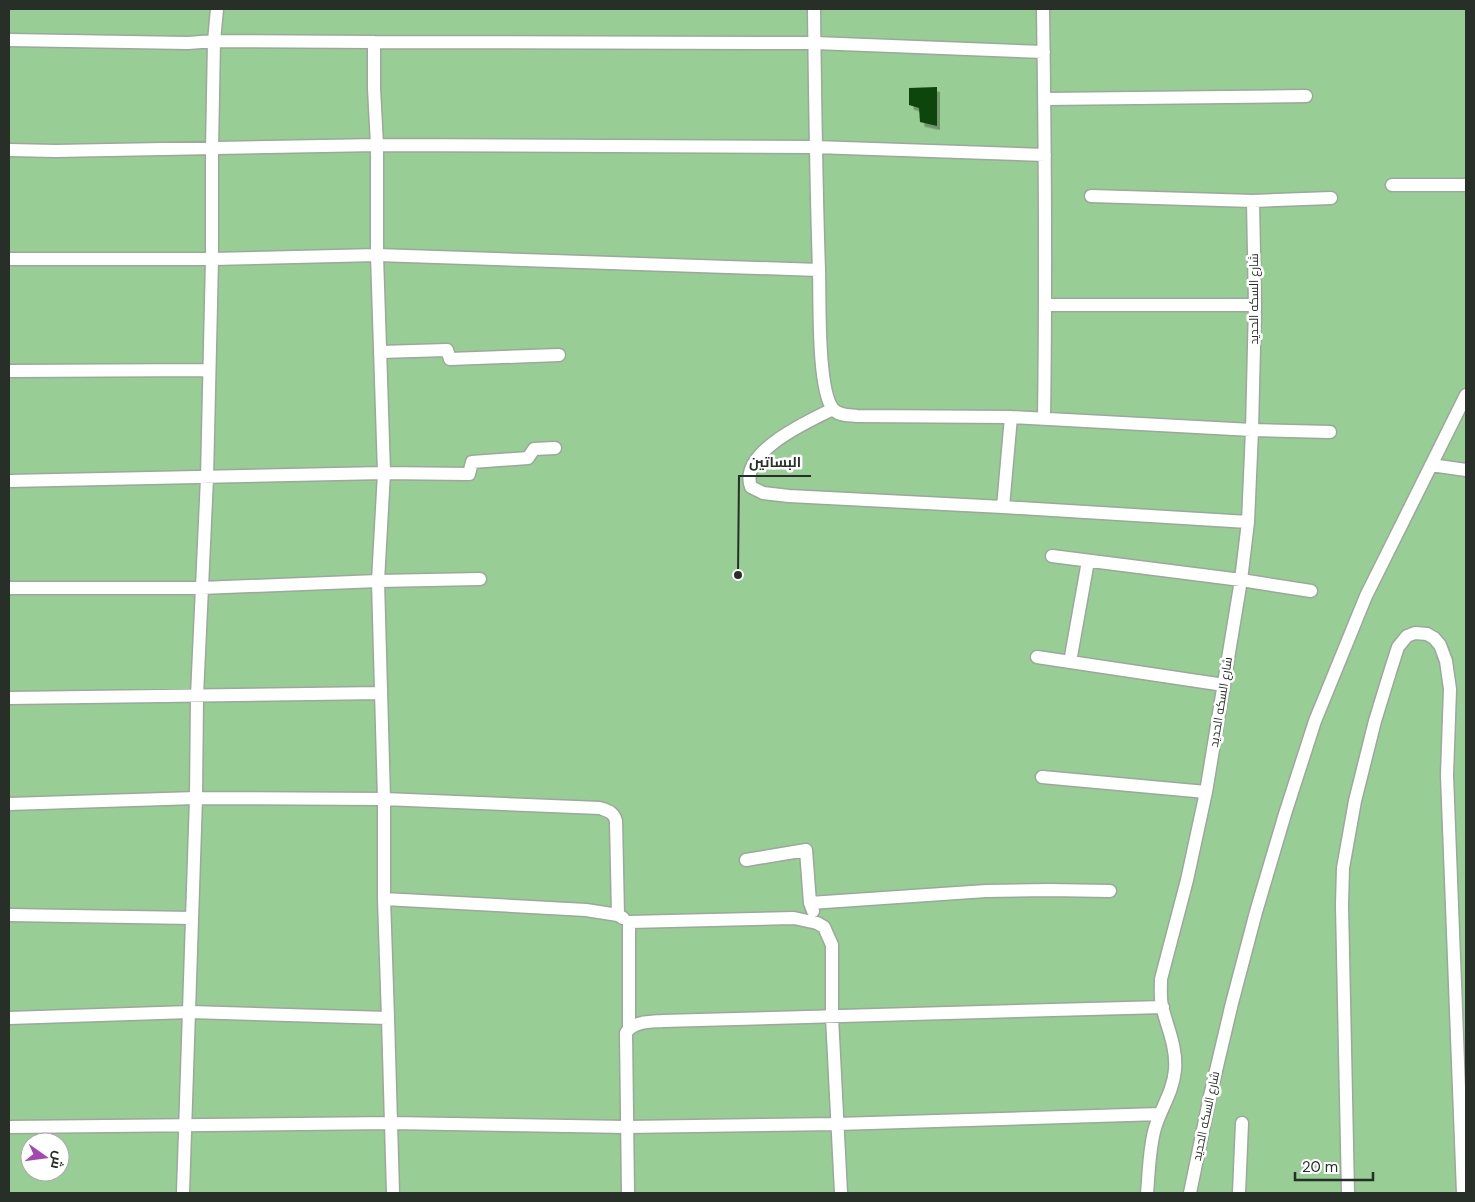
<svg xmlns="http://www.w3.org/2000/svg" width="1475" height="1202" viewBox="0 0 1475 1202" font-family="'DM Sans',Cairo,sans-serif">
  <style>
    .green { fill: #98cd95; fill-rule: evenodd }
    .building { fill: #0d440e; filter: url(#shadow) }
    .lines { fill: none; stroke-linecap: round; stroke-linejoin: round }
    .service-casing { stroke: #9aa999; stroke-width: 15 }
    .service { stroke: #fff; stroke-width: 12 }
    .labels { text-anchor: middle; stroke-width: 5; stroke-linejoin: round; paint-order: stroke }
    .street-label { font-size: 12px; fill: #282e28; stroke: #fff }
    .leader { fill: none; stroke: #282e28; stroke-width: 2 }
    .callout-dot { fill: #282e28; stroke: #fff; stroke-width: 2 }
    .callout-label { font-size: 14px; text-anchor: middle; font-weight: bold; fill: #282e28; stroke: #fff; stroke-width: 5; stroke-linejoin: round; paint-order: stroke }
  </style>
  <defs>
    <filter id="shadow"><feDropShadow dx="4.5" dy="4.5" stdDeviation="0" flood-color="#0004"/></filter>
  </defs>
  <rect width="100%" height="100%" fill="#d9e8d7"/>
  <path class="green" d="M9,9H1466V1193H9ZM30,1142H60V1172H30Z"/>
  <path class="building" d="M937,87V126L920,122L919,108L909,105V88Z"/>
  <g class="lines">
    <g class="service-casing">
      <path id="service" d="M814,9C815,96 816,183 819,270C820,298 817,389 833,409C839,416 849,415 857,416L1011,417L1252,430L1330,432
        M1043,9C1045,145 1046,282 1044,418
        M9,40L188,43L214,41L374,42V88L377,145V255L384,473L378,581L384,799V899L388,1018L393,1193
        M374,42L815,43L1044,52
        M1045,99L1306,96
        M9,150L56,151L377,145L815,147L1045,155
        M1392,185H1466
        M1091,196L1253,201L1331,198
        M9,259H212L377,255L819,270
        M1046,305H1255
        M380,352L447,350L450,359L559,355
        M9,371L209,370
        M833,409C809,421 738,452 751,487L763,493L789,496L1003,507L1248,522
        M1431,465L1466,470
        M9,481L384,473L469,474L472,462L528,458L534,449L555,448
        M1003,507L1011,417
        M1052,556L1241,580L1311,591
        M9,588H201L378,581L480,579
        M1037,657L1224,685
        M1070,662L1088,561
        M9,698L381,693
        M1042,777L1206,792
        M9,804L196,798L384,799L600,808C608,811 614,812 616,821L618,915
        M746,860L806,850L810,903L813,911
        M384,899L586,910L618,915L623,918
        M810,903L986,891L1049,890L1110,891
        M9,915L192,918
        M9,1018L190,1012L388,1018
        M629,1028V922L794,918L817,923L824,927L832,945V1017L841,1193
        M9,1127L391,1123L627,1127L837,1124L1160,1114
        M183,1193L196,798L197,696L207,478L212,259V149L214,41L217,9
        M628,1193L626,1033C633,1021 651,1022 663,1021L1163,1007
        M1147,1193C1149,1172 1149,1149 1155,1128C1161,1108 1173,1092 1175,1070C1177,1047 1167,1027 1162,1006C1160,997 1161,988 1161,979L1187,880L1206,792L1241,580L1248,522L1252,430L1255,305L1253,201
        M1190,1193L1210,1096L1232,1003L1256,912L1285,814L1315,721L1366,596L1466,395
        M1239,1193L1242,1123
        M1348,1193L1342,905L1343,868L1355,801L1375,721L1390,672L1398,647L1407,636L1415,633L1427,634L1434,638L1440,645L1446,661L1450,689L1447,775L1463,1193"/>
    </g>
    <use href="#service" class="service"/>
  </g>
  <g class="labels">
    <g class="street-label">
      <text transform="translate(1254 299) rotate(-90)" y="4">شارع السكه الحديد</text>
      <text transform="translate(1221 702) rotate(-81)" y="4">شارع السكه الحديد</text>
      <text transform="translate(1206 1116) rotate(-78)" y="4">شارع السكه الحديد</text>
    </g>
  </g>
  <path class="leader" d="M738 575L739 476H811"/>
  <circle class="callout-dot" cx="738" cy="575" r="5"/>
  <g class="callout-label">
    <text x="775" y="467">البساتين</text>
  </g>
  <rect width="1475" height="1202" fill="none" stroke="#282e28" stroke-width="20"/>
  <g transform="translate(45 1157) rotate(104)"><circle r="24" fill="#ffffff" stroke="#a9aba9"/>
  <path d="M0-4L9 19L0 12L-9 19Z" fill="#a547b0"/>
  <text y="-8" font-size="14" font-weight="bold" text-anchor="middle" fill="#282e28">ش</text>
  </g>
  <path d="M1295 1172v8h78v-8" fill="none" stroke="#282e28" stroke-width="2.5"/>
  <text x="1302" y="1172" font-size="15" fill="#282e28" stroke="#ffffff" stroke-width="4" paint-order="stroke">20 m</text>
</svg>
